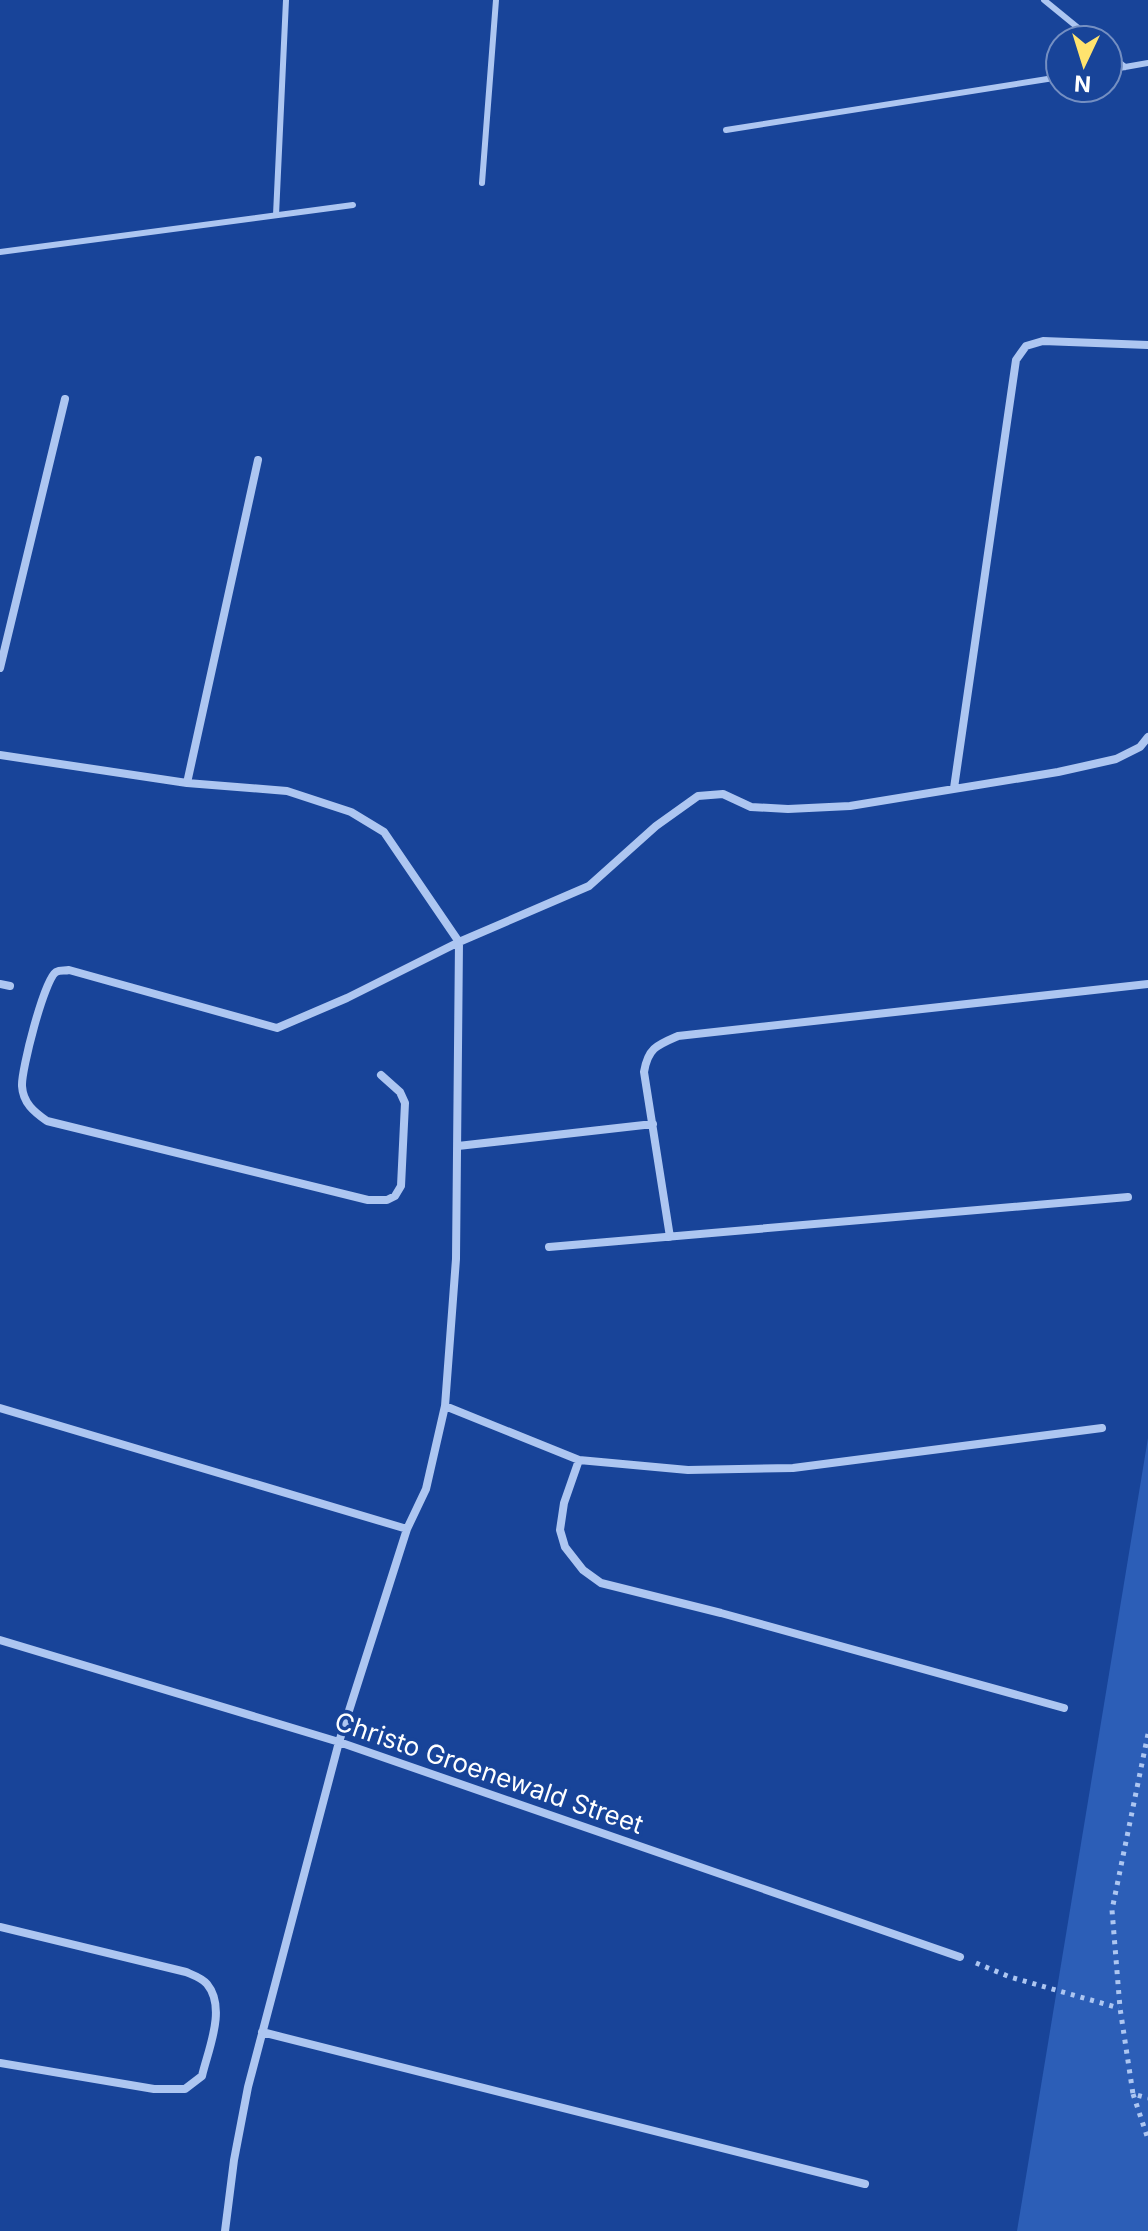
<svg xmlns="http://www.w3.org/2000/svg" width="1148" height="2231" viewBox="0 0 1148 2231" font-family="Inter,sans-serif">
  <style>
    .green { fill: #2c5eb7 }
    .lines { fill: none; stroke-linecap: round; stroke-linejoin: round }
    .path { stroke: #adc6f1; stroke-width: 5; stroke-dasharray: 4 6; stroke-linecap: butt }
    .service { stroke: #adc6f1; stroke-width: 6 }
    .minor { stroke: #adc6f1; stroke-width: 8 }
    .labels { text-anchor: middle; stroke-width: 7; stroke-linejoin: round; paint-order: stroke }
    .street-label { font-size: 26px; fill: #fff; stroke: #184499 }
  </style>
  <rect width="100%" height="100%" fill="#184499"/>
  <path class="green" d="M1148,1438V2231H1017Z"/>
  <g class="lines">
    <path class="path" d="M1148,1734L1112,1910L1120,2008L1133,2094L1148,2098
      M976,1963L1010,1977L1119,2008
      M1133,2094L1148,2139"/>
    <path class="service" d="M1044,0L1093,40
      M1108,53L1125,67
      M1108,70L1148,63
      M726,130L1060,77
      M482,183L496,0
      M276,215L286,0
      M0,252L353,205"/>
    <path class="minor" d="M0,668L65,399
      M0,755L187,783L287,791L351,812L384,832L459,942L456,1259L445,1406L426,1489L407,1529L339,1742L248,2087L234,2160L225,2231
      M187,783L258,460
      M954,788L1016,360L1026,346L1043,341L1148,345
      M0,984L10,986
      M381,1075L400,1092L405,1103L401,1186L395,1196L387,1200H368L47,1121C34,1112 23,1103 22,1086C21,1071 44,980 56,972C60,970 64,971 69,970L277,1028L347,998L459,942L589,886L656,826L698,796L723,794L751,807L788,809L850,806L1058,772L1116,759L1140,747L1148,737
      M458,1146L653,1124
      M670,1237L644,1072C648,1048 657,1045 678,1036L1148,984
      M549,1247L1128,1197
      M445,1406L579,1460L688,1470L793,1468L1102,1428
      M0,1408L407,1529
      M579,1460L564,1503L560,1530L565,1547L583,1570L601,1583L721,1613L1064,1708
      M0,1640L339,1742L960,1957
      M0,1927L186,1972C193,1975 202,1978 207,1984C227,2008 208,2050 202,2076L185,2089H154L0,2063
      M262,2032L865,2184"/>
  </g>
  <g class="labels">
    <g class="street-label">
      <text transform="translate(489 1773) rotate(19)" y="9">Christo Groenewald Street</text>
    </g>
  </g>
  <g transform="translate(1084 64) rotate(184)"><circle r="38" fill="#184499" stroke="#748fc2" stroke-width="2"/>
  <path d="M0-6L14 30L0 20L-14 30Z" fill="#ffe36e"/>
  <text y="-12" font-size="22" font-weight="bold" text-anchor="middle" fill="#ffffff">N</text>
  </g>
</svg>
